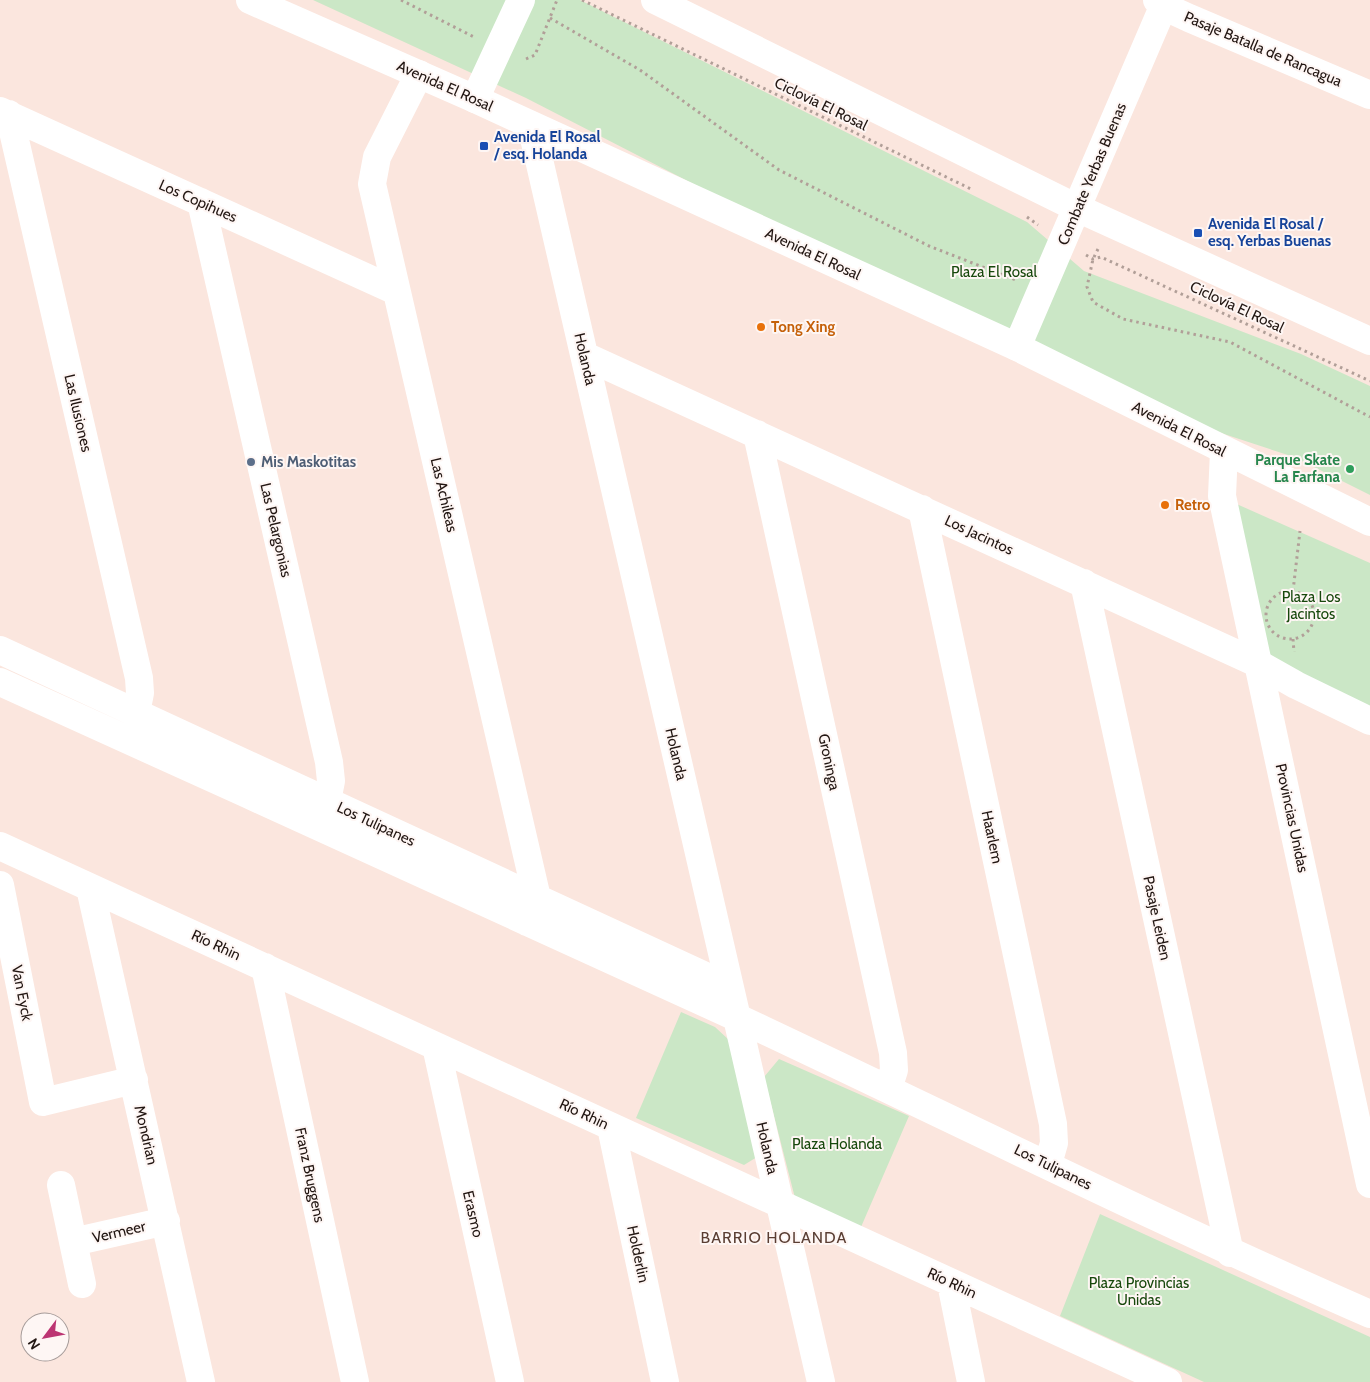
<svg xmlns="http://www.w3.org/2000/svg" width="1370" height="1382" viewBox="0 0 1370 1382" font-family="Cabin,sans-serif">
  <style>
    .green { fill: #cbe7c6 }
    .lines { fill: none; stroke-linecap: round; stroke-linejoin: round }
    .path { stroke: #b19f98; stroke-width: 3; stroke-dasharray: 2.5 4; stroke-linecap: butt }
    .street { stroke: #fff; stroke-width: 28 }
    .secondary { stroke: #fff; stroke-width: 28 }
    .transit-dot { fill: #1a4fb4; stroke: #fef6f4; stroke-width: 2 }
    .food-dot { fill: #e8710a; stroke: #fef6f4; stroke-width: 2 }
    .service-dot { fill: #5c6f8a; stroke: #fef6f4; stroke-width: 2 }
    .leisure-dot { fill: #2e9e5b; stroke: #fef6f4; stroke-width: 2 }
    .labels { text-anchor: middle; stroke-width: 4; stroke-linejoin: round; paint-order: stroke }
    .street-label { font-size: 15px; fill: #221612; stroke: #fef6f4 }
    .transit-label { font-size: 15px; font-weight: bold; fill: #164399; stroke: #fef6f4; text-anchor: start }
    .park-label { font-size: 15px; fill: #17480c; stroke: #fef6f4 }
    .food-label { font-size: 15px; font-weight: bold; fill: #c56008; stroke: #fef6f4; text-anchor: start }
    .leisure-label { font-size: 15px; font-weight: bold; fill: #27864d; stroke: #fef6f4; text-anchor: end }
    .service-label { font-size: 15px; font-weight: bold; fill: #4e5e75; stroke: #fef6f4; text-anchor: start }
    .neighbourhood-label { font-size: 16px; letter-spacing: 1px; fill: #5a3e33; stroke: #fef6f4 }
  </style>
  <rect width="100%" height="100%" fill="#fbe6de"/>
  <path class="green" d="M313,0H580L1027,222L1084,271L1301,354L1370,386V495L1294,457L1102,394L526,98Z
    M1223,498L1370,563V718L1264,663Z
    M681,1012L715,1027L729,1040L757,1157L744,1165L636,1118Z
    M779,1059L909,1116L861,1227L795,1198L764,1077Z
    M1100,1214L1370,1337V1382H1204L1060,1316Z"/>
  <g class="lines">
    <path class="path" d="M401,0L474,37
      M582,0L973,190
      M550,18L640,70L779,170L929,246L1016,280
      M526,59L535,55L557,0
      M1027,217L1038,225
      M1098,249L1093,259L1087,287L1093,302L1123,319L1230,342L1370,417
      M1086,255L1093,259L1101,257L1370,381
      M1266 615a24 24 0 1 1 48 0a24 24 0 1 1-48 0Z
      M1293,591L1300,531
      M1293,639L1294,652"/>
    <path class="street" d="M1157,0L1163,6L1189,18L1370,95
      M419,74L377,157L372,184L537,898L527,922
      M475,99L521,0
      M0,111L396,291
      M9,114L139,678L140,693L136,713
      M531,125L821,1382
      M201,202L329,762L331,781L327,801
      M1017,347L1166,0
      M585,356L1259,664L1296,685L1370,721
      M757,434L893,1053L894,1070L888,1089
      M1224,451L1222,496L1370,1184
      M922,509L1053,1124L1054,1143L1048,1164
      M1084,583L1230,1253
      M0,650L703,975L721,993L732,1010
      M0,682C246,794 493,904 738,1018C949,1117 1157,1221 1370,1314
      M0,846L1168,1382
      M0,885L43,1102L134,1080
      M90,888L201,1382
      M265,967L355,1382
      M436,1046L510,1382
      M611,1127L665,1382
      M61,1185L82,1284
      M73,1242L166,1221
      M951,1283L971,1382"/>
    <path class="secondary" d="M250,0L475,99L1017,347L1370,522
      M655,0L1077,208L1370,341"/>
  </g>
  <g class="transit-dot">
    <rect x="479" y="141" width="10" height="10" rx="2.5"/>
    <rect x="1193" y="228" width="10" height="10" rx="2.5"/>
  </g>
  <g class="food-dot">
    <circle cx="761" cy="327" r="5"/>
    <circle cx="1165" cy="505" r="5"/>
  </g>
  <circle class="service-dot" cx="251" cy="462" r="5"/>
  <circle class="leisure-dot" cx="1350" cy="469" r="5"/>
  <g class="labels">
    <g class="street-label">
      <text transform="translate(1263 49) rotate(23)" y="5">Pasaje Batalla de Rancagua</text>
      <text transform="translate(445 86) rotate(24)" y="5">Avenida El Rosal</text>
      <text transform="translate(821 104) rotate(26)" y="5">Ciclovía El Rosal</text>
      <text transform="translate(1092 174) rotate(-67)" y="5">Combate Yerbas Buenas</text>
      <text transform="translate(198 201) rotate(24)" y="5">Los Copihues</text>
      <text transform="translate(813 254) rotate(25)" y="5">Avenida El Rosal</text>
      <text transform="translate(1237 307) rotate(25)" y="5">Ciclovía El Rosal</text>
      <text transform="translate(585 359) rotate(77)" y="5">Holanda</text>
      <text transform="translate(78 413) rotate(77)" y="5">Las Ilusiones</text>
      <text transform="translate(1179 429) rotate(27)" y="5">Avenida El Rosal</text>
      <text transform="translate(444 495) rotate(77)" y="5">Las Achileas</text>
      <text transform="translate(276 530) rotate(77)" y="5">Las Pelargonias</text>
      <text transform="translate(979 535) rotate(25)" y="5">Los Jacintos</text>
      <text transform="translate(676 754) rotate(77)" y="5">Holanda</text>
      <text transform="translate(829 762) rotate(78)" y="5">Groninga</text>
      <text transform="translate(1292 818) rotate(78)" y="5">Provincias Unidas</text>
      <text transform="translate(376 824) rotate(25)" y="5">Los Tulipanes</text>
      <text transform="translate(992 837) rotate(78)" y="5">Haarlem</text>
      <text transform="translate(1157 918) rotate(78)" y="5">Pasaje Leiden</text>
      <text transform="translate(216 945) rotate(25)" y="5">Río Rhin</text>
      <text transform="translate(22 993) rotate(79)" y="5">Van Eyck</text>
      <text transform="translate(584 1114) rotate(25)" y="5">Río Rhin</text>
      <text transform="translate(146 1135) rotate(77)" y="5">Mondrian</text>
      <text transform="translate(767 1148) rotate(77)" y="5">Holanda</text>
      <text transform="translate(1053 1167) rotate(26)" y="5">Los Tulipanes</text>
      <text transform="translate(310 1175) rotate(78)" y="5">Franz Bruggens</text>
      <text transform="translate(473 1214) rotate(77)" y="5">Erasmo</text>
      <text transform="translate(119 1232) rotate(-13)" y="5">Vermeer</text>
      <text transform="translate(638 1254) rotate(78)" y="5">Holderlin</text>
      <text transform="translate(952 1283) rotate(25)" y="5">Río Rhin</text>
    </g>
    <g class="transit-label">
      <text x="494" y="142">Avenida El Rosal<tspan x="494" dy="17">/ esq. Holanda</tspan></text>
      <text x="1208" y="229">Avenida El Rosal /<tspan x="1208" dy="17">esq. Yerbas Buenas</tspan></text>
    </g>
    <g class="park-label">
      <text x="994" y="277">Plaza El Rosal</text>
      <text x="1311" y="602">Plaza Los<tspan x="1311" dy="17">Jacintos</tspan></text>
      <text x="837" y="1149">Plaza Holanda</text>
      <text x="1139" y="1288">Plaza Provincias<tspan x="1139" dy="17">Unidas</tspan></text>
    </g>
    <g class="food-label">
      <text x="771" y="332">Tong Xing</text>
      <text x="1175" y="510">Retro</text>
    </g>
    <g class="leisure-label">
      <text x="1340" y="465">Parque Skate<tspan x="1340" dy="17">La Farfana</tspan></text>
    </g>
    <g class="service-label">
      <text x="261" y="467">Mis Maskotitas</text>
    </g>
    <g class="neighbourhood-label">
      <text x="774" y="1243">BARRIO HOLANDA</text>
    </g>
  </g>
  <g transform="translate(45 1337) rotate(238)"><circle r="24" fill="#fef6f4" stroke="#a69c9a"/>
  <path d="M0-4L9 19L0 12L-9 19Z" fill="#bc3472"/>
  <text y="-8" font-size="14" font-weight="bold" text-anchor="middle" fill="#221612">N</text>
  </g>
</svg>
